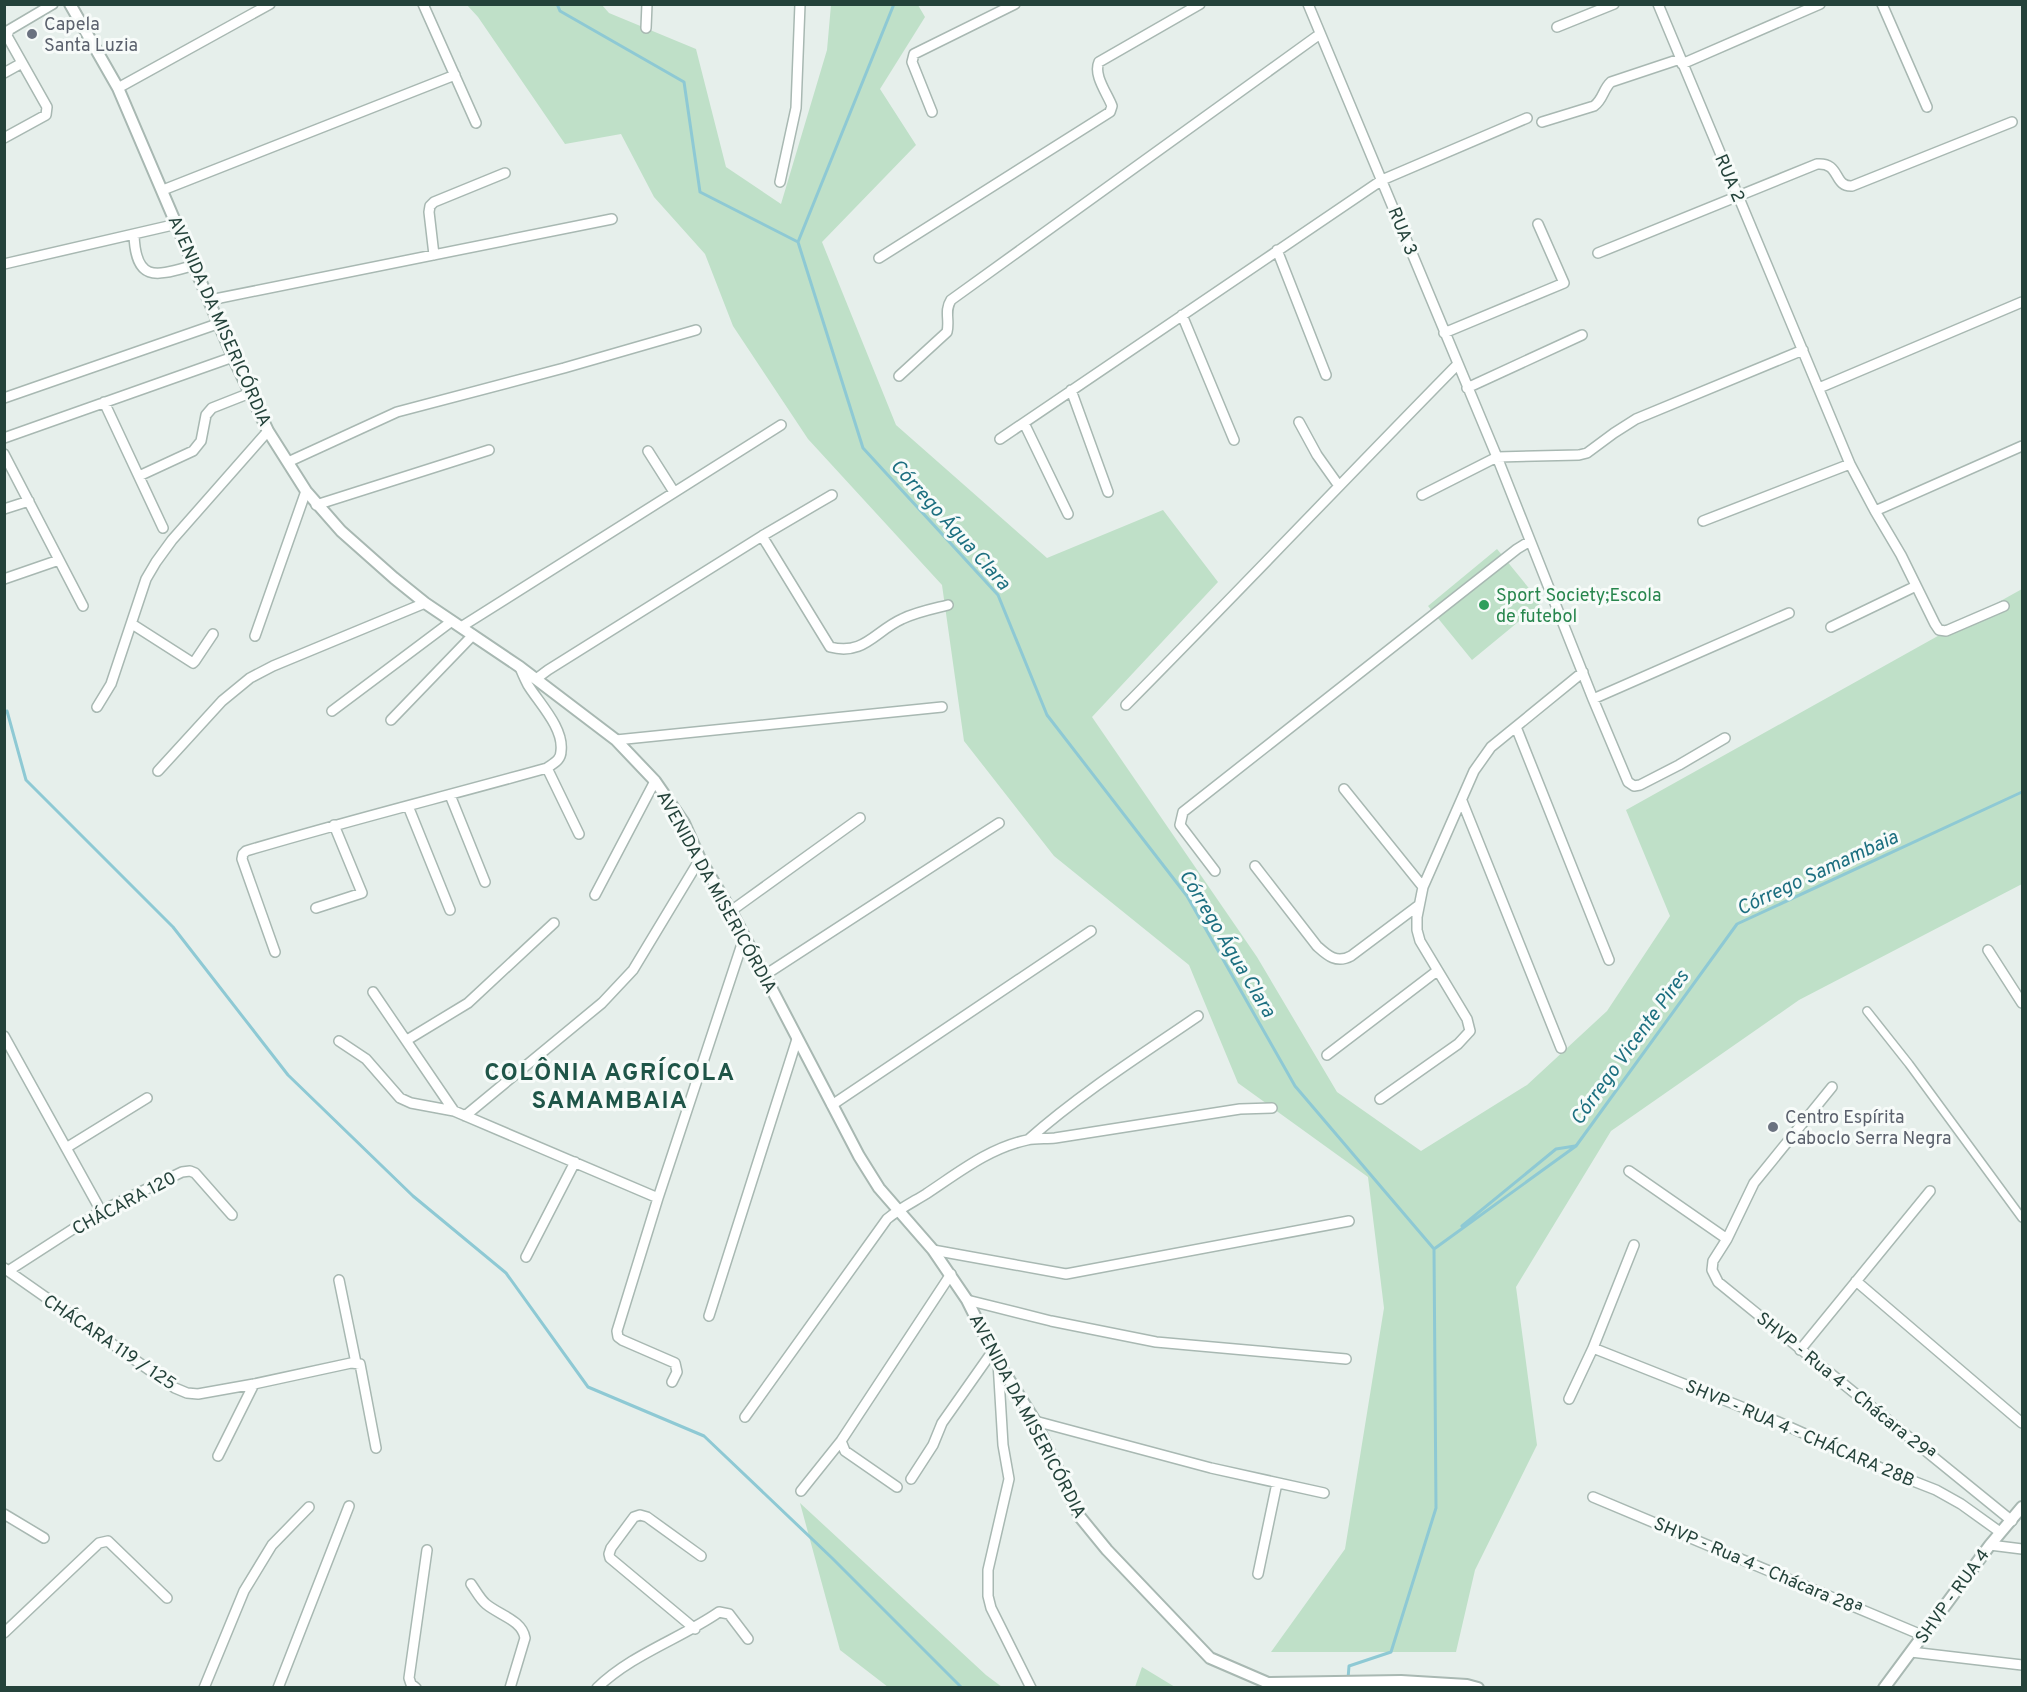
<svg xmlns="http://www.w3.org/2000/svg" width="2027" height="1692" viewBox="0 0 2027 1692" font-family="Overpass,sans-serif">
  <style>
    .green { fill: #bfe0c8 }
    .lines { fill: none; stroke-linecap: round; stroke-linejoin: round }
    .stream { stroke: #8ec9d4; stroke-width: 3 }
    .pedestrian-casing { stroke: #a8b8b2; stroke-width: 10 }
    .minor-casing { stroke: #a8b8b2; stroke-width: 12 }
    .tertiary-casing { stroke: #a8b8b2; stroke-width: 14 }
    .pedestrian { stroke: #fff; stroke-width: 7 }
    .minor { stroke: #fff; stroke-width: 9 }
    .tertiary { stroke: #fff; stroke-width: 10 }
    .worship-dot { fill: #6b7280; stroke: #f7fbf9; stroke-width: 2 }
    .leisure-dot { fill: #2e9e5b; stroke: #f7fbf9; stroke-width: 2 }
    .labels { text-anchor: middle; stroke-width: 6; stroke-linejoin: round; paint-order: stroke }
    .worship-label { font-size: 18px; fill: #5b616d; stroke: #f7fbf9; text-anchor: start }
    .street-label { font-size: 18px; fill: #24423a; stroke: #f7fbf9 }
    .leisure-label { font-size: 18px; fill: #27864d; stroke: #f7fbf9; text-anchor: start }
    .water-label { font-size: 20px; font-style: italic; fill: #1c6f80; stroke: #f7fbf9 }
    .district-label { font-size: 24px; font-weight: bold; letter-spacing: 1.5px; fill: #1f5548; stroke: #f7fbf9 }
  </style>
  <rect width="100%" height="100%" fill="#e6efeb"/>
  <path class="green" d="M467,5H602L609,13L696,49L726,167L781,204L827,50L831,5H918L925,17L880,89L916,145L822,242L896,425L1047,558L1163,510L1218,582L1092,717L1257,957L1337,1092L1421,1151L1527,1085L1607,1011L1670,916L1626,810L2022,589V884L1799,1000L1611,1131L1516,1287L1537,1445L1475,1570L1456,1652H1271L1345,1549L1384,1308L1368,1177L1238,1083L1189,965L1054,856L964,741L942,585L808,439L733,326L705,254L654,197L621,134L565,144L478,17Z
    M1497,549L1541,603L1472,660L1428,606Z
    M800,1503L986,1675L1002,1687H888L840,1650Z
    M1142,1667L1175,1687H1135Z"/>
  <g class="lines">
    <path class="stream" d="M557,4L560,11L684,82L700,192L798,242
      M894,4L798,242L863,448L998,595L1047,715L1187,896L1295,1086L1434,1249L1576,1146L1737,924L2022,792
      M7,711L26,780L173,927L288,1075L413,1196L506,1273L588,1387L704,1436L832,1558L962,1688
      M1462,1226L1556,1149L1575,1146
      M1348,1679L1349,1666L1391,1652L1436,1508L1434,1249"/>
    <g class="pedestrian-casing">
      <path id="pedestrian" d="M1867,1011L1909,1064L2022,1218"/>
    </g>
    <g class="minor-casing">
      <path id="minor" d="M423,4L476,123
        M1308,4L1497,457L1593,699L1628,782L1634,786L1640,785L1679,765L1725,738
        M1658,4L1850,464L1875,511L1901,555L1935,624L1939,630L1946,631L2004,606
        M1882,4L1927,107
        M1557,27L1614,4
        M646,28L647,4
        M1682,64L1820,4
        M4,73L22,63
        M118,88L270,4
        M932,112L912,62L914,54L1015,4
        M1542,122L1594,106C1603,100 1603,89 1611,82L1680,59
        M4,138L46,115L47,107L7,36L9,30L53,4
        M780,182L796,108L800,4
        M163,190L455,75
        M134,235C136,285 158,275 195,265
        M1277,250L1326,375
        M1598,253L1817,164C1841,162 1833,187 1852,186L2012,122
        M434,255L429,212L430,206L434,202L505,173
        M879,258L1110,112L1112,106C1107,93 1093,75 1099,62L1200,4
        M4,264L177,224
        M210,300L612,219
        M1182,315L1234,440
        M1444,333L1564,283L1538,224
        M899,376L947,332C950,320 944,311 951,300L1320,34
        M1467,388L1582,335
        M1819,388L2022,302
        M1071,390L1108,492
        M4,398L220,323
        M104,402L163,528
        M1299,422L1317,455L1339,486
        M1024,423L1068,514
        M4,438L233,357
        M1000,439L1382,180L1527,118
        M648,451L674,492
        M4,454L83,606
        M288,462L397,412L564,368L696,330
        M139,476L193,451L201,441L206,415L212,408L250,393
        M1422,495L1497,457L1579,455L1587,453L1614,433L1636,419L1803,350
        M316,505L489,450
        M4,509L29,501
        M1875,511L2022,446
        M1703,521L1850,464
        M762,536L830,647C864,656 875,631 902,619C916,612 932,609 948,605
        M4,579L59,560
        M132,624L193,663L195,661L213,634
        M461,627L781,425
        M1831,627L1916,586
        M255,636L306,491
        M536,679L548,670L762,536L832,495
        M1593,699L1789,613
        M1126,705C1237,593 1346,478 1457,365
        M97,707L111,684L146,579L156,562L172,540L268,431
        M332,711L452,621
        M391,720L473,635
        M1516,727L1609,960
        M616,740L942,707
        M547,768L579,834
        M158,771L222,701L250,678L273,666L425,603
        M1344,789L1423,887
        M450,795L485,882
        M1462,801L1561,1048
        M408,806L450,910
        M1255,866L1317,946C1327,955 1336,964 1351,956L1419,905
        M1215,871L1180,825L1183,812L1517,549L1530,541
        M595,895L655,781
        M316,908L362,893L334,825
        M731,911L860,818
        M1988,950L2022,1003
        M275,952L242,859L243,854L246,851C346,821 447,796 547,768C554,763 561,760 561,751C564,728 539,703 528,685C525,679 522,673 520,667
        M765,975L999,823
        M373,992L454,1111
        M4,1036L101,1211
        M407,1040L468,1003L554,923
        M339,1041L366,1059L400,1098L411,1103L454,1111L658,1198
        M1327,1055L1437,971
        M1832,1087L1754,1183L1727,1239L1713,1261L1712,1270L1718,1282L2012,1521
        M1380,1099L1458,1044L1470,1031L1467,1019L1420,941L1417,930V917L1423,887L1474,771L1491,747L1583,672
        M832,1105L1091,931
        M465,1116L602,1003L633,970L700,859
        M1029,1139C1081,1093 1141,1055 1198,1016
        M66,1148L147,1098
        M1629,1171L1727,1239
        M933,1250L1066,1274L1349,1221
        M526,1257L575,1162
        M4,1268L175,1388L187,1393L198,1394L254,1384L351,1363L360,1364L376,1448
        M8,1271L101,1211L182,1172L190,1171L195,1173L232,1215
        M339,1280L356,1363
        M1856,1281L2022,1423
        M967,1300L1051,1321L1156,1342L1346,1359
        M709,1316L797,1039
        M1593,1348L1767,1417L1890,1472L1936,1490L1961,1504L2000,1532
        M1800,1350L1930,1191
        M998,1362L1003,1445L1009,1479L988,1570V1596L991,1608L1031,1688
        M672,1382L677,1372L675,1363L622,1340L618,1337L617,1331L658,1198L744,938
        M1569,1399L1593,1348L1634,1245
        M745,1417L887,1219C899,1209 913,1202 926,1194C958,1173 989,1148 1027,1140C1036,1138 1046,1139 1055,1138L1240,1109L1272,1108
        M1035,1421L1211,1468L1324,1493
        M841,1441L845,1451L897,1487
        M218,1456L254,1384
        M911,1479L933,1445L942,1423L992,1352
        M801,1491L841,1441L951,1274
        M1593,1497L1924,1636
        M4,1514L44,1538
        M1990,1545L2022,1549
        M1258,1574L1277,1483
        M471,1584C476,1591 480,1599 486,1604C499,1615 522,1620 525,1638L510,1688
        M695,1629L610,1558L609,1554L611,1548L634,1517L640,1515L647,1517L701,1556
        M4,1633L99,1543L108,1541L167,1598
        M1911,1652L2022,1665
        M204,1688L244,1591L272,1545L309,1507
        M278,1688L349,1506
        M416,1688L411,1684L409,1678L427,1550
        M597,1688C632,1654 680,1639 719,1612L729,1614L748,1639"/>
    </g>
    <g class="tertiary-casing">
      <path id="tertiary" d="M70,4L118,88L233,357L268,431L306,491L341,531L394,578L425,603L520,667L616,740L655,781L684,823L700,859L731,911L859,1156L879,1188L933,1250L967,1300L998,1362L1035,1421L1080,1517L1107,1550L1210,1658L1268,1683L1401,1681L1467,1685L1478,1688
        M1884,1688L1990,1545L2022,1507"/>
    </g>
    <use href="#pedestrian" class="pedestrian"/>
    <use href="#minor" class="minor"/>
    <use href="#tertiary" class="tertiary"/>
  </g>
  <g class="worship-dot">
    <circle cx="32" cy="34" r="6"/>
    <circle cx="1773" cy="1127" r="6"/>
  </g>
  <circle class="leisure-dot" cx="1484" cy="605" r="6"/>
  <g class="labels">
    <g class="worship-label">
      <text x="44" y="30">Capela<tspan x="44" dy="21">Santa Luzia</tspan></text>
      <text x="1785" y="1123">Centro Espírita<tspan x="1785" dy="21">Caboclo Serra Negra</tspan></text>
    </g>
    <g class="street-label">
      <text transform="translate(1730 178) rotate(67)" y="6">RUA 2</text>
      <text transform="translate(1403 231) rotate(68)" y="6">RUA 3</text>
      <text transform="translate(220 321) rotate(66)" y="6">AVENIDA DA MISERICÓRDIA</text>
      <text transform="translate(717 892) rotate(61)" y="6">AVENIDA DA MISERICÓRDIA</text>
      <text transform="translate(124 1203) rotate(-28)" y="6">CHÁCARA 120</text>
      <text transform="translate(110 1342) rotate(34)" y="6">CHÁCARA 119 / 125</text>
      <text transform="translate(1846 1386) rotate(39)" y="6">SHVP - Rua 4 - Chácara 29ª</text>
      <text transform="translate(1028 1416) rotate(62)" y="6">AVENIDA DA MISERICÓRDIA</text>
      <text transform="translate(1800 1433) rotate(23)" y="6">SHVP - RUA 4 - CHÁCARA 28B</text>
      <text transform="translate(1758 1566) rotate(23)" y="6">SHVP - Rua 4 - Chácara 28ª</text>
      <text transform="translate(1952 1596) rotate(-54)" y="6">SHVP - RUA 4</text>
    </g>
    <g class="leisure-label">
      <text x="1496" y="601">Sport Society;Escola<tspan x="1496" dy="21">de futebol</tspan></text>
    </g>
    <g class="water-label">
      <text transform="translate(951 524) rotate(48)" y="7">Córrego Água Clara</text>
      <text transform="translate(1817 872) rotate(-25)" y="7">Córrego Samambaia</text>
      <text transform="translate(1228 943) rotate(59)" y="7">Córrego Água Clara</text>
      <text transform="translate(1629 1047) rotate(-54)" y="7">Córrego Vicente Pires</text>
    </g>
    <g class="district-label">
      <text x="610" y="1080">COLÔNIA AGRÍCOLA<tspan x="610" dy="28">SAMAMBAIA</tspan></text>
    </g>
  </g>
  <rect width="2027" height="1692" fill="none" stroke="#24423a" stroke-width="12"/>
</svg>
